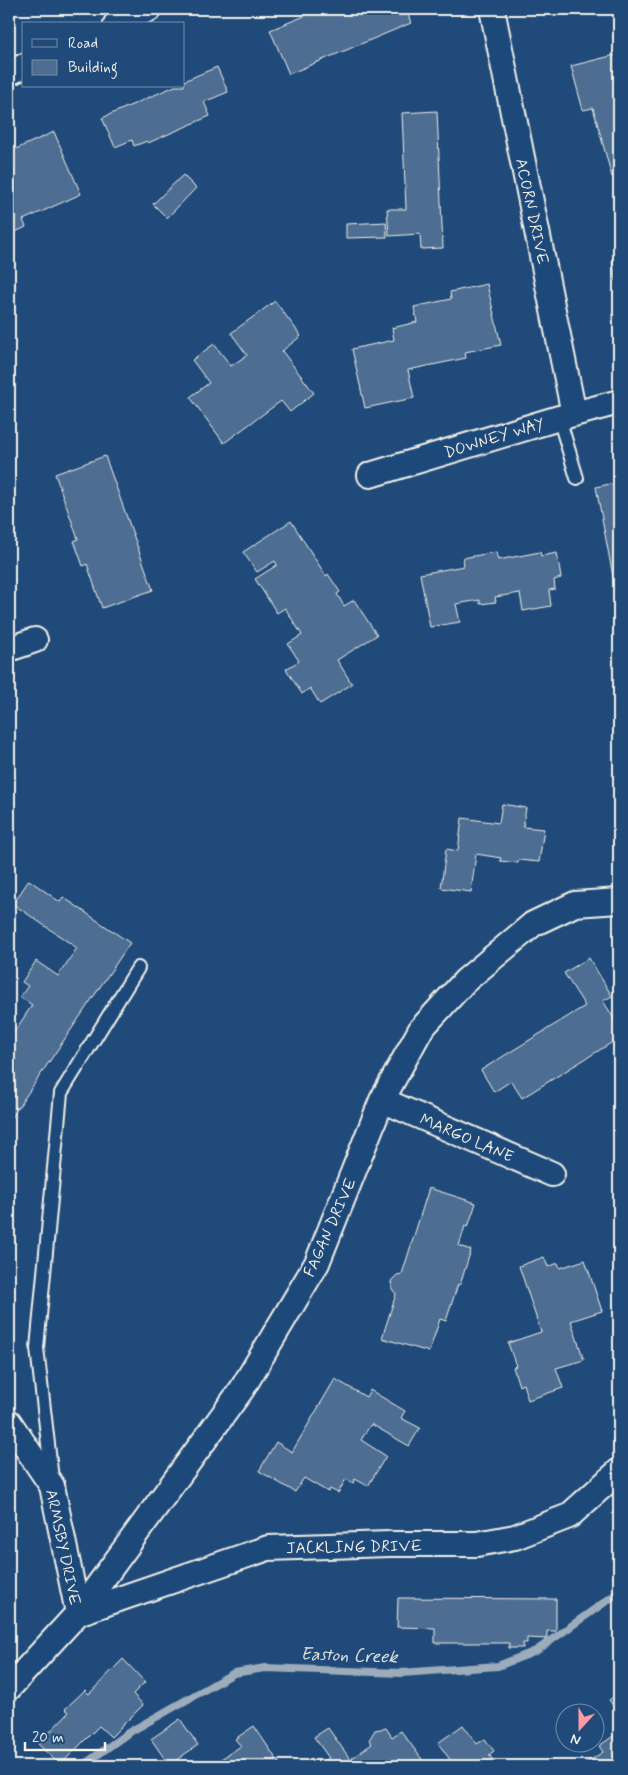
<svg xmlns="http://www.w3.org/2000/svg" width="628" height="1775" viewBox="0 0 628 1775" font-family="Mynerve,sans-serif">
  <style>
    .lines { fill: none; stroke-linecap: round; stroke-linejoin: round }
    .stream { stroke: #9cacbb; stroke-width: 8 }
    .building { fill: #4d6e92; stroke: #f4f1e8 }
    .service-casing { stroke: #f4f1e8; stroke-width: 16 }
    .minor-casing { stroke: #f4f1e8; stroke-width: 28 }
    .service { stroke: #1f4a7a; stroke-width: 12 }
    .minor { stroke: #1f4a7a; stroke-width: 24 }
    .labels { text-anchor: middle; stroke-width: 4.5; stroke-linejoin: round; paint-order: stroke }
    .street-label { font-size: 16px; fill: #f4f1e8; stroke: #1f4a7a }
    .water-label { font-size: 18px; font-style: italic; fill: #dee0dd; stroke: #1f4a7a }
  </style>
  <rect width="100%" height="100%" fill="#1f4a7a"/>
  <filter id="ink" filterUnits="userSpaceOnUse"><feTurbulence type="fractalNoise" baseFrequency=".02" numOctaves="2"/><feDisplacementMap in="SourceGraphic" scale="10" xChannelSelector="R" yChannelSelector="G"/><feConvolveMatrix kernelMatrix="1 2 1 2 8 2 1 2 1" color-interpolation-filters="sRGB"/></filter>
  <g filter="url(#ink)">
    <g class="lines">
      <path class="stream" d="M82,1766L128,1733L234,1673L265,1668L401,1673L498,1666L536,1651L619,1592"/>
    </g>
    <path class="building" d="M305,9H406L411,23L289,74L270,30L307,15Z
      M619,54V175L612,177L593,108L583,110L571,66Z
      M217,67L228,92L204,102L210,116L148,143L147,141L134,146L132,140L115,147L102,118L175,86H184V81Z
      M437,111L443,248L421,249L420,234L389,236L387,209H406L402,113Z
      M54,132L81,194L23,220L26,227L9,235V152Z
      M183,175L196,188L167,218L153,204Z
      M386,222L387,237L346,238V224Z
      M619,259V296L612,261Z
      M487,284L501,345L465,352L466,358L408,370L414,398L365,408L352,349L394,340L392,328L417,322L414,307L451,299L450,292Z
      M275,301L301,336L282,351L314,393L290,412L281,401L224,443L190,397L209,383L192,360L214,344L231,366L247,355L231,333Z
      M105,456L153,590L102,608L87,564L83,566L74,541L78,539L55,474Z
      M619,482V608L596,487Z
      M291,521L326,576L328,574L340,592L337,594L344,606L354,600L377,635L337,660L352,684L320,704L310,688L302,694L286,669L299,661L288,644L302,635L285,608L277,613L255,579L277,565L275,561L257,572L243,552Z
      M496,552L498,560L540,552L541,556L557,553L561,578L554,580L555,589L549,590L551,606L523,611L520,593L495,597L496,602L480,604V600L456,604L460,622L430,627L420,574L464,566L463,558Z
      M502,804L526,808L523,827L544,829L539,862L519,860L518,863L500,861L501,858L476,854L471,892L441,888L446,849L458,851L462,818L499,823Z
      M29,880L60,902L63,897L130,943L11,1118L9,1116V1040L32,1005L20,997L28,986L22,982L36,961L58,976L77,948L13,904Z
      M589,958L612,996L603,1001L619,1026V1038L522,1098L511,1081L494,1092L481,1070L585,1006L564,973Z
      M429,1188L476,1203L468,1227L465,1226L459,1246L471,1250L460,1285L458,1284L446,1321L440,1319L429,1352L382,1338L396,1294L392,1289L391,1281L397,1275L402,1274Z
      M544,1257L548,1267L558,1263L560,1268L585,1260L602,1311L571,1321L584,1360L556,1368L563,1388L528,1400L523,1384L519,1386L513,1367L516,1366L508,1343L541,1332L519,1266Z
      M335,1379L366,1397L370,1390L405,1411L401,1418L420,1428L409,1446L371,1424L361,1440L386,1456L368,1486L355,1479L353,1483L346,1479L338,1493L330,1489L328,1492L304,1478L295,1492L259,1471L276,1442L292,1452Z
      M398,1598L556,1599V1631H547V1639L527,1638V1643H523V1648H509V1643H435V1628L397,1627Z
      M123,1659L145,1682L133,1694L143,1705L111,1737L99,1726L60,1765L38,1744L69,1712L65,1709L85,1690L89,1694Z
      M619,1693V1714L609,1700Z
      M180,1719L198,1745L169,1765L151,1739Z
      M463,1725L477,1744L485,1739L494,1751L489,1755L498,1766H448L447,1764L451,1761L438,1743Z
      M254,1726L281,1766H225L221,1759L241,1746L235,1739Z
      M328,1728L355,1766H316L329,1758L314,1737Z
      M386,1728L392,1737L401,1731L427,1766H358L352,1758L372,1744L369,1740L375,1730Z
      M619,1732V1766H581L603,1752L599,1746Z"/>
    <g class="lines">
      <g class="service-casing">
        <path id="service" d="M559,418L577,478
          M52,1479L37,1348L61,1093L138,968"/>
      </g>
      <g class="minor-casing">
        <path id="minor" d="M492,9L574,414
          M116,24L149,9
          M9,73L24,66
          M370,475L559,418L619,402
          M9,649L35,640
          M382,1100L552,1174
          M9,1422L52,1486L78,1613L9,1688
          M78,1613L242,1389L317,1263L382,1100L421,1029L465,981L533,924L575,904L619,901
          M78,1613L268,1548L389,1544H477L515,1537L569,1516L619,1471"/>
      </g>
      <use href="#service" class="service"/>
      <use href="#minor" class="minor"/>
    </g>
  </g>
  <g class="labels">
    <g class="street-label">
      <text transform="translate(533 211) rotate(78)" y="6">ACORN DRIVE</text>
      <text transform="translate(494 437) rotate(-17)" y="6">DOWNEY WAY</text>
      <text transform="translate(467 1137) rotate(23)" y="6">MARGO LANE</text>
      <text transform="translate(329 1227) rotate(-66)" y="6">FAGAN DRIVE</text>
      <text transform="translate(354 1546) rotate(-1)" y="6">JACKLING DRIVE</text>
      <text transform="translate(64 1547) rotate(78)" y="6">ARMSBY DRIVE</text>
    </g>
    <g class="water-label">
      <text transform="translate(349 1655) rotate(2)" y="6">Easton Creek</text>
    </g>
  </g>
  <rect width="628" height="1775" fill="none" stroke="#1f4a7a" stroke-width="30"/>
  <rect x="15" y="15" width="598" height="1745" fill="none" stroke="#f4f1e8" stroke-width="2" filter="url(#ink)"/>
  <rect x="22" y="22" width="162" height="65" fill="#1f4a7a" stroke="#748da6"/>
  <rect x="32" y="39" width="25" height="8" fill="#1f4a7a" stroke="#748da6"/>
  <text x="68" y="48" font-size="15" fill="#f4f1e8">Road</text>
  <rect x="32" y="60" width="25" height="15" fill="#4d6e92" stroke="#748da6"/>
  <text x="68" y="72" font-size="15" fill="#f4f1e8">Building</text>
  <g transform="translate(580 1728) rotate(201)"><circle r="24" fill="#1f4a7a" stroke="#748da6"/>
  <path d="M0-4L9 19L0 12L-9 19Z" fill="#ff9aa2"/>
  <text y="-8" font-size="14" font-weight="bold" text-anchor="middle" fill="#f4f1e8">N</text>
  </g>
  <path d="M25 1742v8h80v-8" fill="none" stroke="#f4f1e8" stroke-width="2.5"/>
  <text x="32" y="1742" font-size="15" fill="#f4f1e8" stroke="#1f4a7a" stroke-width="4" paint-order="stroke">20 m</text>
</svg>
